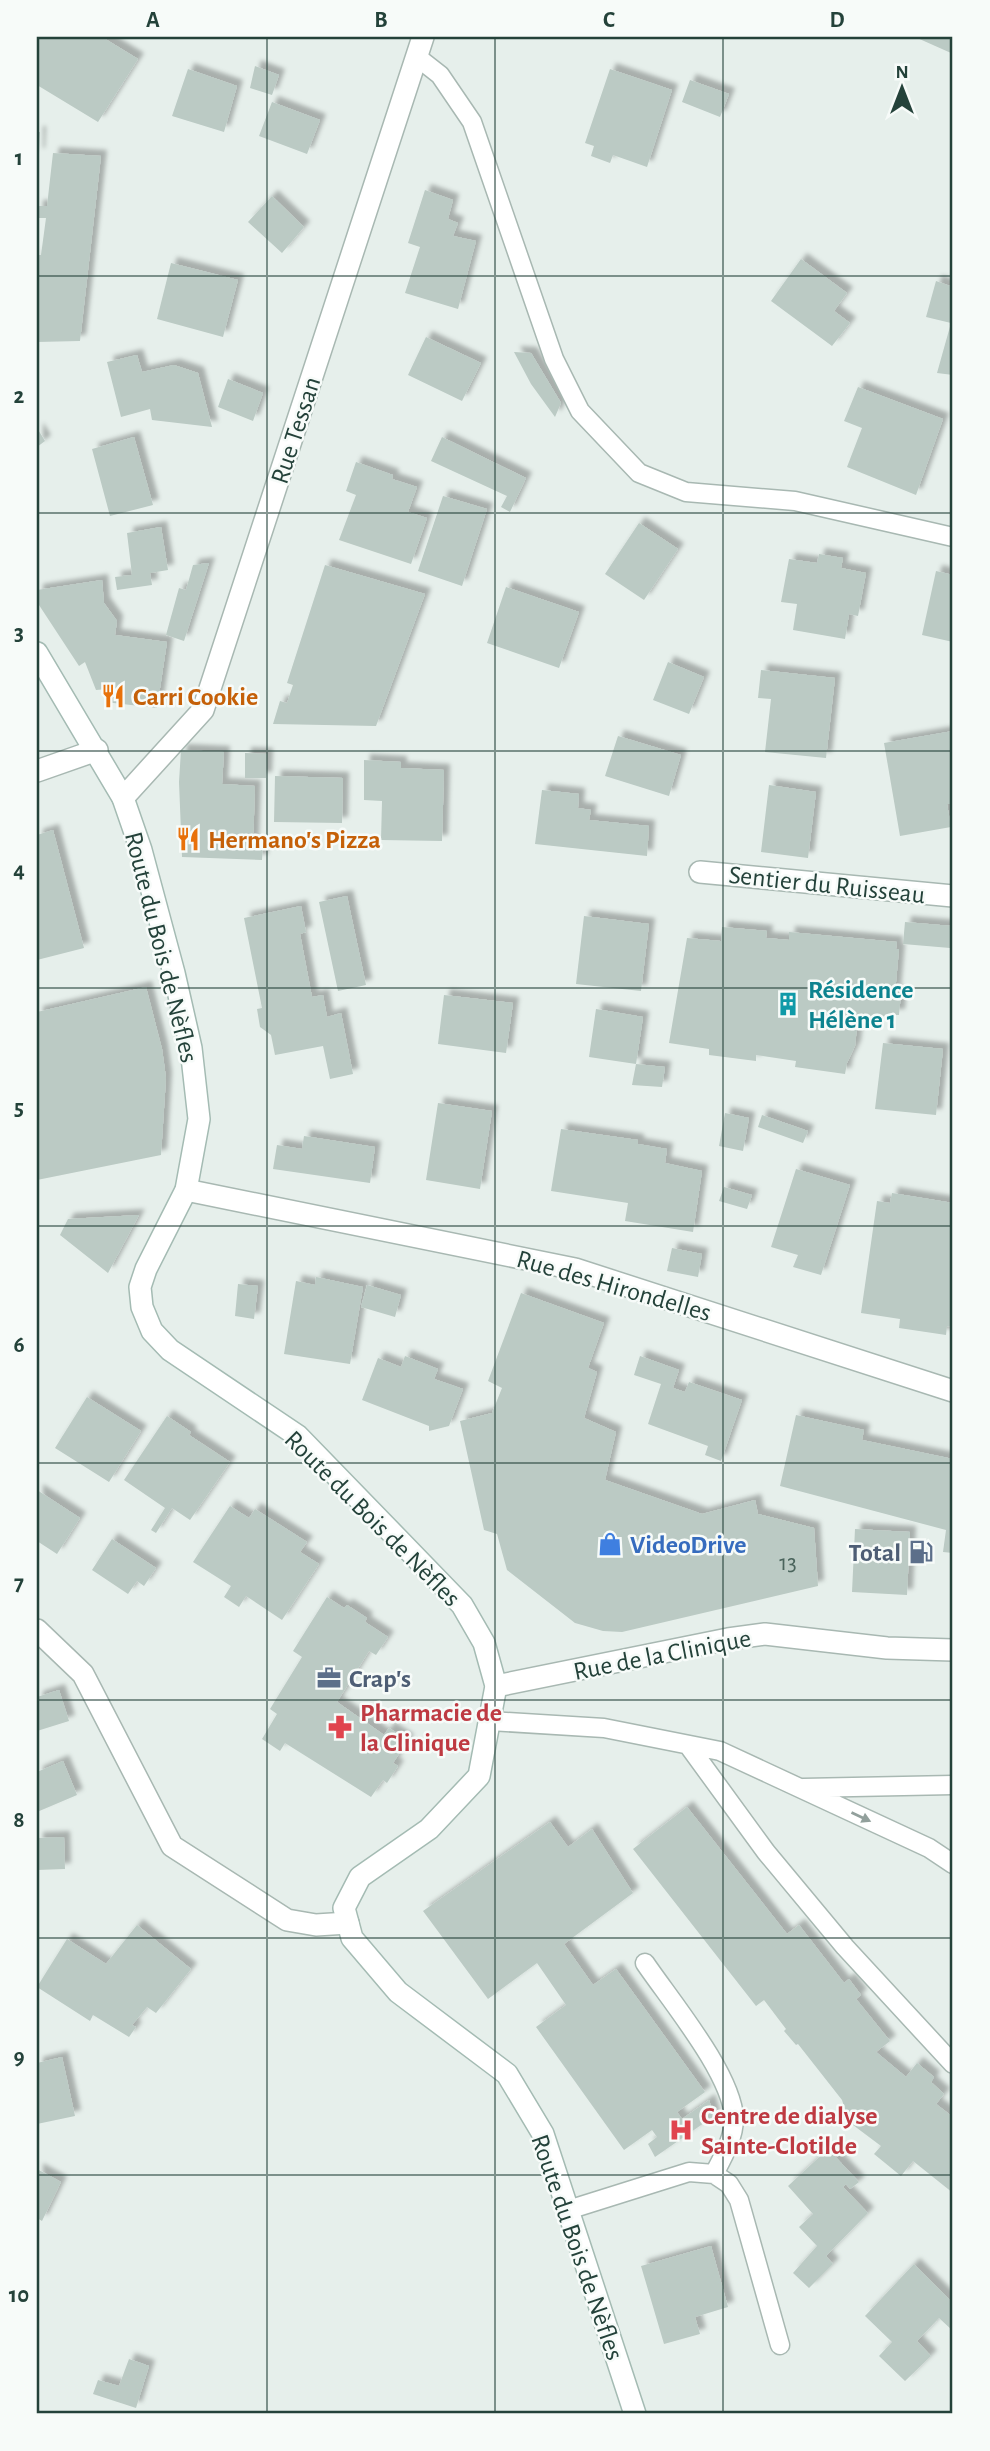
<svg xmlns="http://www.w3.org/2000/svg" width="990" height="2451" viewBox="0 0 990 2451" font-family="'Alegreya Sans',sans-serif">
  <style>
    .building { fill: #bbcac4; filter: url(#shadow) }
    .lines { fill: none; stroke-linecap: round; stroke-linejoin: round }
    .service-casing { stroke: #a8b8b2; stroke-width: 21 }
    .minor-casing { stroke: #a8b8b2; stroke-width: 24 }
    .secondary-casing { stroke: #a4bbb3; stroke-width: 24 }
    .service { stroke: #fff; stroke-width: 18 }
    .minor { stroke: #fff; stroke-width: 21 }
    .secondary { stroke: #fff; stroke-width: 21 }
    .oneway { fill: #92a09c }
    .grid { fill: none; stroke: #24423a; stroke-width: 2; stroke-opacity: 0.55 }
    .labels { text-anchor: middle; stroke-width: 5; stroke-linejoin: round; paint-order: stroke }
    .number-label { font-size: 23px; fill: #4a645c }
    .street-label { font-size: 26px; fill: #24423a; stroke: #f7fbf9 }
    .food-label { font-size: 26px; font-weight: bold; fill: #c56008; stroke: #f7fbf9; text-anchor: start }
    .culture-label { font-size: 26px; font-weight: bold; fill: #0d838f; stroke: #f7fbf9; text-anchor: start }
    .shop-label { font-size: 26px; font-weight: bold; fill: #366cbe; stroke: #f7fbf9; text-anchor: start }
    .service-label { font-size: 26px; font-weight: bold; fill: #4e5e75; stroke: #f7fbf9; text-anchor: end }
    .health-label { font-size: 26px; font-weight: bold; fill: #be3a42; stroke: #f7fbf9; text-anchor: start }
    .neatline { fill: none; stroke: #24423a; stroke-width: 2.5 }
    .grid-label { font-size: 23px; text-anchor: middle; font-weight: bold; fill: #24423a }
  </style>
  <defs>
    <filter id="shadow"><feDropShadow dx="6" dy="-6" stdDeviation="2" flood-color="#0004"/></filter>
  </defs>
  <rect width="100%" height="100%" fill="#e6efeb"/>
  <path class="building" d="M37,37H102L138,59L98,122L37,85Z
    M915,37H953V47L951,53Z
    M255,66L279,75L272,95L250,88Z
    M188,69L237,86L224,132L172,116Z
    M610,69L672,90L647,167L613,155L610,163L591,156L594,146L585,143Z
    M690,80L729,94L720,117L682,102Z
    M272,102L320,120L307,154L259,136Z
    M37,132H40L39,154H37Z
    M53,153L101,156L80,341L37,342V255H41L46,218H37V206H47Z
    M425,190L453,200L448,219L458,223L453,236L476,241L458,309L405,293L420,247L408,243Z
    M272,196L304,227L282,253L248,222Z
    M801,259L847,293L834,311L850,323L832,346L771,301Z
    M171,263L238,280L223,337L157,319Z
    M936,281L953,287V375L937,373L951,323L926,317Z
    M426,337L481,363L462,401L408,375Z
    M514,352L531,353L561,403L555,417L531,384Z
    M137,355L142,372L174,365L198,373L212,427L152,420L150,409L121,417L107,362Z
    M228,379L263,393L253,421L218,407Z
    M858,387L943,419L916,495L847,467L862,428L844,421Z
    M37,428L45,441L37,447Z
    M134,437L153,505L110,516L92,449Z
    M442,437L526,478L510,512L501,507L507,496L431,461Z
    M356,462L393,475L392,479L417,487L408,512L427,518L411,564L339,540L356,495L346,491Z
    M443,496L487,509L462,586L418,571Z
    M639,523L678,549L644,600L605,574Z
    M161,527L168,570L150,573L152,585L117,590L115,577L132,575L127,533Z
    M819,554L843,558L841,568L866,573L858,616L849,614L845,639L793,630L797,604L781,602L789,559L817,563Z
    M209,563L184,641L166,635L179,588L186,590L193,565Z
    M325,565L425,594L376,726L273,724L280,701L287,703L293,685L287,683Z
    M936,571L953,575V642L922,635Z
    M102,580L104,603L117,621L115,635L167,642L157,708L105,702L108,689L96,690L85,662L79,666L37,602V590Z
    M506,587L579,612L559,668L487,643Z
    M668,662L704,677L689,714L653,700Z
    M761,670L835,678L826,758L765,752L771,699L758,698Z
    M953,731V804H947L951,827L900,836L884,743Z
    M618,736L681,755L669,796L605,776Z
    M181,750L224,752L222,784L255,786L253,846H263L262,860L182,857L179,782Z
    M245,753L267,754L266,778H245Z
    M364,760L401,762V768L444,770L442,841L381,840L382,801L364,800Z
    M275,776L343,778L342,823L274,822Z
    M769,785L816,792L808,858L761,852Z
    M542,790L579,794L578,808L591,810L589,820L649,826L647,856L535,844Z
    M53,830L84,948L37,960V835Z
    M347,896L366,985L338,991L319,902Z
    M301,906L306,932L300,934L312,997L323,995L327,1017L341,1013L353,1074L330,1079L323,1046L275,1055L271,1035L260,1027L257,1009L262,1008L244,918Z
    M584,916L649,924L641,991L576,984Z
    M905,922L952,926L950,948L903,944Z
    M722,927L767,931L766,938L789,940V932L897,942L896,949H899L895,993H901L899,1015H887L857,1027L855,1046L847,1063L845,1074L795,1067L796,1061L756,1055V1061L709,1055V1049L669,1043L687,938L721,941Z
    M146,987L162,1049L166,1078L161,1155L37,1180V1012Z
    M444,995L513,1003L506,1053L438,1044Z
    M596,1009L643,1017L636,1064L589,1057Z
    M883,1043L943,1049L936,1115L875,1109Z
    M636,1064L665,1067L662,1087L632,1085Z
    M438,1103L492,1111L480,1189L426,1180Z
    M725,1113L749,1118L743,1151L719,1146Z
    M762,1115L808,1131L803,1143L758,1127Z
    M561,1129L638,1140V1144L667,1149L665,1163L702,1171L693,1232L625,1221L628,1203L551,1191Z
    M304,1136L375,1147L370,1183L273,1169L277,1145L302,1149Z
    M796,1169L850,1185L821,1275L793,1267L798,1255L771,1247Z
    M724,1187L752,1195L747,1209L719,1201Z
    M892,1193L953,1203V1327L947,1326L946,1335L899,1328L900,1319L861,1313L877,1201L890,1203Z
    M139,1215L108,1273L60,1235L68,1219Z
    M672,1248L702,1254L698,1277L667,1271Z
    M316,1277L363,1287L350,1364L284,1354L296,1281L315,1285Z
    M238,1284L258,1286L254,1319L235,1316Z
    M367,1285L401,1295L395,1317L361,1307Z
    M521,1293L604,1323L588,1368L597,1372L584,1418L616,1432L605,1480L702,1514L755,1500L758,1514L814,1528L818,1586L622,1632L603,1631L575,1623L507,1570L497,1534L484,1530L460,1421L492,1413L502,1388L488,1381Z
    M405,1356L438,1369L434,1379L463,1389L449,1426L429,1431V1426L362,1400L378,1358L401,1367Z
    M640,1356L679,1370L673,1388L685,1392L689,1382L742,1400L721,1461L705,1455L708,1446L648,1424L661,1384L634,1375Z
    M87,1397L141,1431L109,1482L55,1448Z
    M796,1415L864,1430L862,1440L953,1459V1553L943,1552L946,1530L780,1486Z
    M167,1416L191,1432L189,1435L230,1462L190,1520L172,1508L156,1533L151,1530L165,1508L124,1480Z
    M37,1490L80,1518L57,1554L37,1541Z
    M230,1506L249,1518L255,1509L307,1542L300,1552L319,1564L282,1620L246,1596L239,1607L224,1597L231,1586L193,1562Z
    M855,1529L910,1532L907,1595L852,1592Z
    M112,1539L156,1568L144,1586L137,1581L128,1594L92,1570Z
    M327,1597L344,1608L347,1605L367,1618L365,1622L388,1637L376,1655L369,1651L337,1702L384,1735L389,1728L408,1740L393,1763L398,1766L387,1783L383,1780L371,1797L285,1743L280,1751L262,1739L277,1714L270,1709L302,1657L293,1651Z
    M59,1690L69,1721L37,1731V1697Z
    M63,1761L77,1795L37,1812V1772Z
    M687,1807L787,1934L799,1925L844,1983L849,1979L861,1995L856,1999L890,2041L876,2052L906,2077L917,2063L934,2077L931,2082L944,2094L936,2104L953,2117V2193L913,2161L901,2176L874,2154L881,2146L849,2122L842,2100L798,2044L796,2045L784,2031L786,2029L764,2000L756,2006L633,1849Z
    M550,1822L568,1847L592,1829L633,1893L564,1944L593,1985L616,1969L705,2092L677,2112L682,2119L709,2100L714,2116L655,2157L648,2144L657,2137L652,2130L624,2150L536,2027L566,2005L537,1963L488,1999L423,1911Z
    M64,1837L65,1869L37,1870V1838Z
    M137,1925L191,1969L156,2013L147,2007L132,2025L136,2027L129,2037L93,2015L90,2021L37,1987L67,1939L106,1964Z
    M62,2057L75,2116L37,2124V2063Z
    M828,2149L859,2182L850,2189L846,2184L843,2187L868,2213L826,2256L833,2264L809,2288L793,2273L817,2246L799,2227L813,2214L788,2186Z
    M37,2169L61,2182L42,2221L37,2218Z
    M711,2246L728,2307L695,2317L700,2334L664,2344L641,2266Z
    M914,2264L953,2303V2331L939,2318L917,2341L931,2356L905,2381L879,2356L892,2342L865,2316Z
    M129,2359L149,2366L136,2408L93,2394L98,2380L119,2386Z"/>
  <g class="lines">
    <g class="service-casing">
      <path id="service" d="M417,57L440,75L472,122L554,359L580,411L639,473L686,492L795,501L953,537
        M490,1721L604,1728L720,1751L929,1848L953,1864
        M688,1745L766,1852L845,1947L953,2064
        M803,1788L953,1785
        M645,1963C670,2000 732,2074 734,2118C734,2138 723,2157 714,2174
        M568,2210L689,2172L714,2174L729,2184L739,2200L780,2345"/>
    </g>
    <g class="minor-casing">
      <path id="minor" d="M37,771L97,750
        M123,798L203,710L423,37
        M700,872L953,896
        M186,1190L575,1269L953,1391
        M37,1630L83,1674L172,1846L287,1920L316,1925L348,1923
        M496,1686L728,1639L765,1634L887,1648L953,1650"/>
    </g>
    <g class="secondary-casing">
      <path id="secondary" d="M37,653L123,798L141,850L174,973L191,1048L199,1119L186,1190L146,1269L140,1287L142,1307L152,1331L170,1350L298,1436L462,1605L484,1643L496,1686L479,1776L429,1829L360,1877L344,1908L352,1938L398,1992L507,2074L543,2134L635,2414"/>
    </g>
    <use href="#service" class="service"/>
    <use href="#minor" class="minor"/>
    <use href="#secondary" class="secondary"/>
  </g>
  <defs><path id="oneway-solid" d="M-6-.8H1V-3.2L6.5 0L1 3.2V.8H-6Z" transform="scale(1.75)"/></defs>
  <use class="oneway" href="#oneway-solid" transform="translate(861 1817) rotate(25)"/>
  <path class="grid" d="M267,37V2414M495,37V2414M723,37V2414M37,276H953M37,513H953M37,751H953M37,988H953M37,1226H953M37,1463H953M37,1700H953M37,1938H953M37,2175H953"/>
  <defs>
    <g id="restaurant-bare" transform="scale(1.89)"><path d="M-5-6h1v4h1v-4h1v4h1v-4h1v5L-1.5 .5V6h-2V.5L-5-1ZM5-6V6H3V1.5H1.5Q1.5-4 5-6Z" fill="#e8710a" stroke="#f7fbf9" stroke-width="2.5" paint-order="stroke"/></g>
    <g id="building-bare" transform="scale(1.89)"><path d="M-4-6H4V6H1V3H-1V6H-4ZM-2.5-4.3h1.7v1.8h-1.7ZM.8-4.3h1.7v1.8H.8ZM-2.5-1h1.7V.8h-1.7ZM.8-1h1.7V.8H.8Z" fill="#0f9aa8" stroke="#f7fbf9" stroke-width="2.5" paint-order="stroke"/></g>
    <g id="shop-bare" transform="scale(1.89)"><path d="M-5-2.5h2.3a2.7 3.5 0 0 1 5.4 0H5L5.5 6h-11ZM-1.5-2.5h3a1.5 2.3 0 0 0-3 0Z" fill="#3f7fe0" stroke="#f7fbf9" stroke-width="2.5" paint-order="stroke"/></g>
    <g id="fuel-bare" transform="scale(1.89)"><path d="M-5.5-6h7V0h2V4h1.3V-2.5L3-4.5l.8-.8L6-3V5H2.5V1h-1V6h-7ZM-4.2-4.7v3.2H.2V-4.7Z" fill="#5c6f8a" stroke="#f7fbf9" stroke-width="2.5" paint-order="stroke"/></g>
    <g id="office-bare" transform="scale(1.89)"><path d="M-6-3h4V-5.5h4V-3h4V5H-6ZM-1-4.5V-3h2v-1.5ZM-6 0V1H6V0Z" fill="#5c6f8a" stroke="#f7fbf9" stroke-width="2.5" paint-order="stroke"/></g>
    <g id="pharmacy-bare" transform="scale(1.89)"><path d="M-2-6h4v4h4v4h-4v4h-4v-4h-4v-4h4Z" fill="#e0444e" stroke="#f7fbf9" stroke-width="2.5" paint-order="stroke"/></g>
    <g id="hospital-bare" transform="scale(1.89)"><path d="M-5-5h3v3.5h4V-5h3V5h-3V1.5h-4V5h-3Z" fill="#e0444e" stroke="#f7fbf9" stroke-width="2.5" paint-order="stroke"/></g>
  </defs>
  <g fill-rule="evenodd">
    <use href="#restaurant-bare" x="113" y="696"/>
    <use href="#restaurant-bare" x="188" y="839"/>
    <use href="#building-bare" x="788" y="1004"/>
    <use href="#shop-bare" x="610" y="1544"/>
    <use href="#fuel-bare" x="921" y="1552"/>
    <use href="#office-bare" x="329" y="1678"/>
    <use href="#pharmacy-bare" x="340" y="1727"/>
    <use href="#hospital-bare" x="681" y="2130"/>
  </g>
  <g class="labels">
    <g class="number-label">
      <text x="788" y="1570">13</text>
    </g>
    <g class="street-label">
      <text transform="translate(295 430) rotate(-72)" y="9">Rue Tessan</text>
      <text transform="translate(827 884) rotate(6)" y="9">Sentier du Ruisseau</text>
      <text transform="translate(162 947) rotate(76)" y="9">Route du Bois de Nèfles</text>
      <text transform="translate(614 1285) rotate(16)" y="9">Rue des Hirondelles</text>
      <text transform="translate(373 1518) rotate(45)" y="9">Route du Bois de Nèfles</text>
      <text transform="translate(662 1654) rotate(-11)" y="9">Rue de la Clinique</text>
      <text transform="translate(578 2247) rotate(71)" y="9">Route du Bois de Nèfles</text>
    </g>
    <g class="food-label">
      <text x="133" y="705">Carri Cookie</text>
      <text x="208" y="848">Hermano's Pizza</text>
    </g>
    <g class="culture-label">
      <text x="808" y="998">Résidence<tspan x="808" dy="30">Hélène 1</tspan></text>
    </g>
    <g class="shop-label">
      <text x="630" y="1553">VideoDrive</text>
    </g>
    <g class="service-label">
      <text x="901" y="1561">Total</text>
      <text x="349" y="1687" text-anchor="start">Crap's</text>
    </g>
    <g class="health-label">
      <text x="360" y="1721">Pharmacie de<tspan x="360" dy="30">la Clinique</tspan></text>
      <text x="701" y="2124">Centre de dialyse<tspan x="701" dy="30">Sainte-Clotilde</tspan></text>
    </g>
  </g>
  <rect width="990" height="2451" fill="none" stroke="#f7fbf9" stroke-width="77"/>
  <g transform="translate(902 88)" stroke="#f7fbf9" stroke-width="5" paint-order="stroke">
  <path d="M0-5L12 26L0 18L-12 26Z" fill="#24423a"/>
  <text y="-10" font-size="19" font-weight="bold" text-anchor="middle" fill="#24423a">N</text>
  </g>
  <rect x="38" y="38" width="913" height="2374" class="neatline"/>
  <g class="grid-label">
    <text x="153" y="27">A</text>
    <text x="381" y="27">B</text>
    <text x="609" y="27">C</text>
    <text x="837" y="27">D</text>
    <text x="19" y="165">1</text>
    <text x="19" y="403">2</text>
    <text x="19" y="640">3</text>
    <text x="19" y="877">4</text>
    <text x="19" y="1115">5</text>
    <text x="19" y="1352">6</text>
    <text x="19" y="1590">7</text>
    <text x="19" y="1827">8</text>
    <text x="19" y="2064">9</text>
    <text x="19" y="2302">10</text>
  </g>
</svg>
